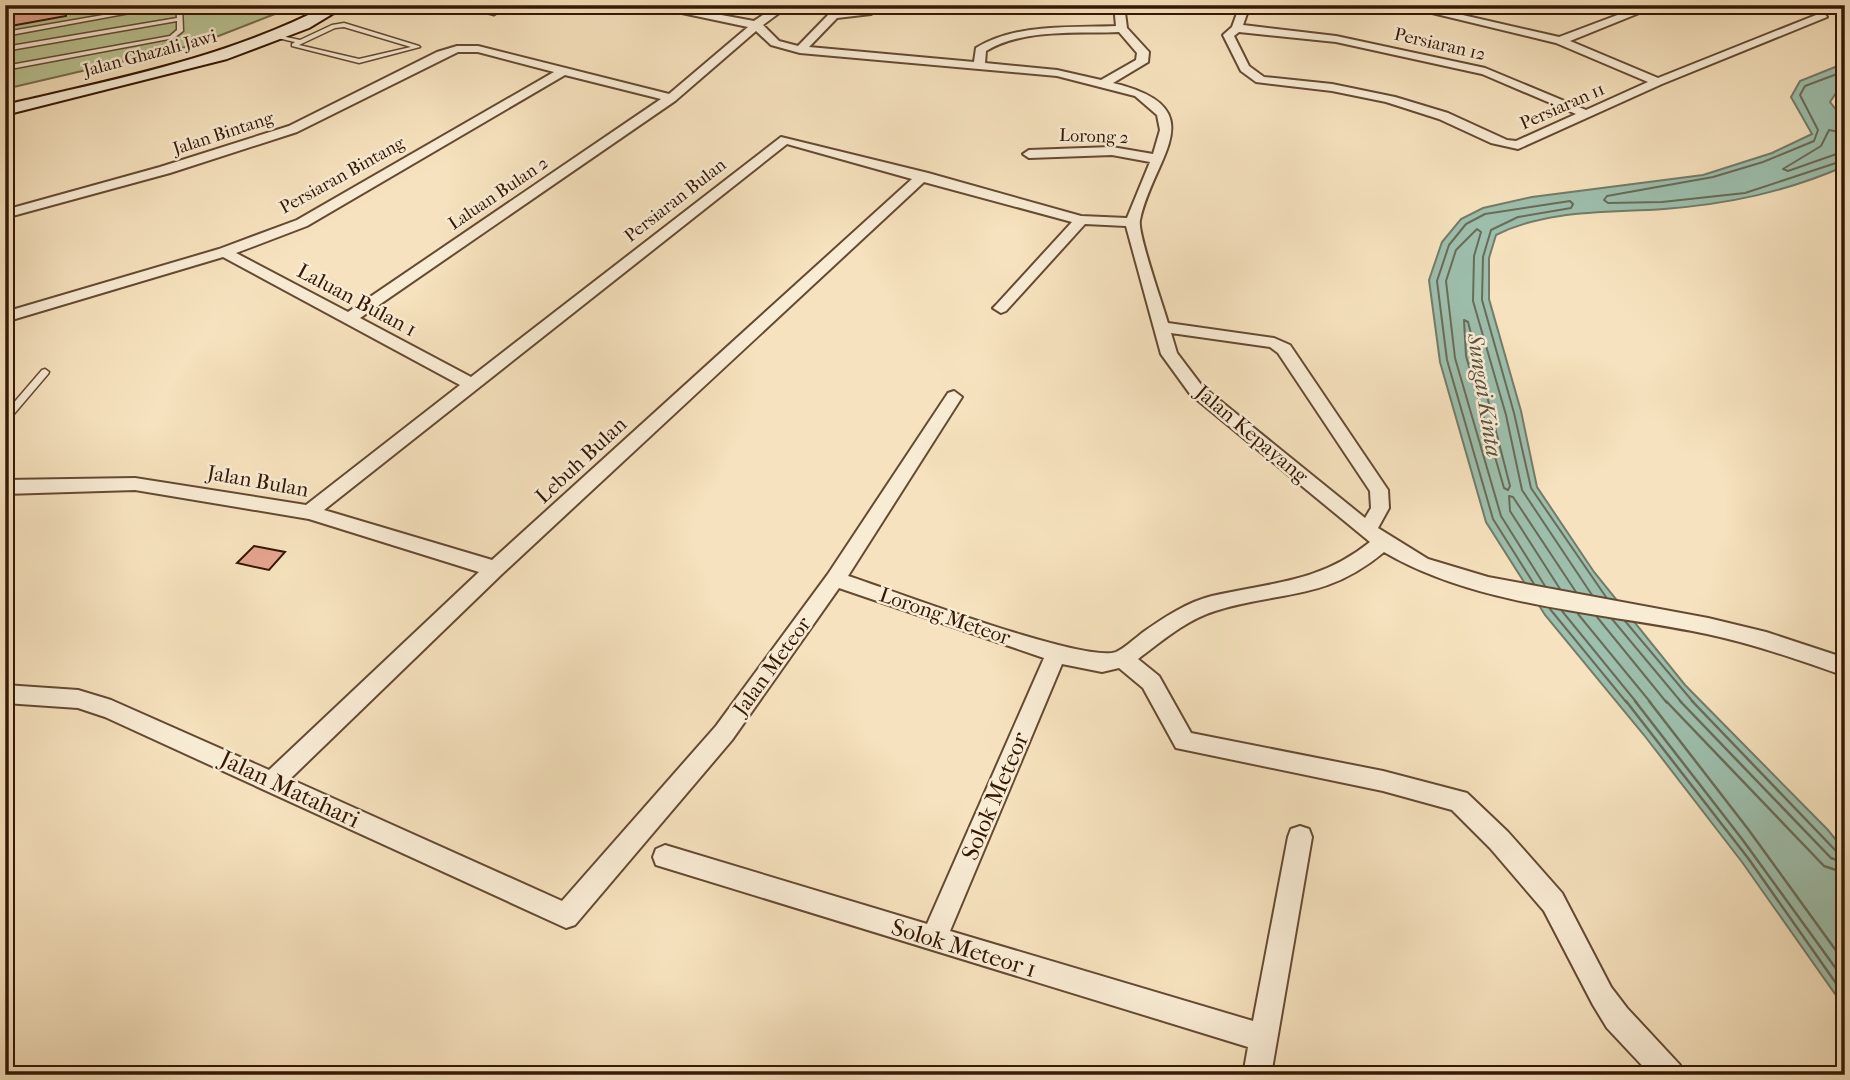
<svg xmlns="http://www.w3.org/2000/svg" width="1850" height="1080" viewBox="0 0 1850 1080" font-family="'IM FELL French Canon',serif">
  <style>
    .green { fill: #bac493; stroke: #786e4c; stroke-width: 2 }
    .water { fill: #9dbfad; stroke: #737c69; stroke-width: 2 }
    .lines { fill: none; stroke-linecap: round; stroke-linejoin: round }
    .shore-far1 { stroke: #696c58; stroke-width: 2 }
    .shore { stroke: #696c58; stroke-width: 2.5 }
    .building { fill: #e5a490; stroke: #351804; stroke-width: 2 }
    .service-casing { stroke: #654a32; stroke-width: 3 }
    .minor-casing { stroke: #654a32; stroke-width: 4 }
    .secondary-casing { stroke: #351804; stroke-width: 4 }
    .service { fill: #f9ecd5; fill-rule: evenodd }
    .minor { fill: #f9ecd5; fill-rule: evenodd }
    .secondary { fill: #f9ecd5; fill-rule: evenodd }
    .labels { text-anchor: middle; stroke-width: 5; stroke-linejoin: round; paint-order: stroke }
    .far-street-label { font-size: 18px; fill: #351804; stroke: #f9ecd5 }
    .street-label { font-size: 21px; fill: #351804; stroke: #f9ecd5 }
    .water-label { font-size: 23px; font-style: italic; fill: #59523f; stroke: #f9ecd5 }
    .near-street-label { font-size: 24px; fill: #351804; stroke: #f9ecd5 }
  </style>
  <rect width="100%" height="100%" fill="#f6e2be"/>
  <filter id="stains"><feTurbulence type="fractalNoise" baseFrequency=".00286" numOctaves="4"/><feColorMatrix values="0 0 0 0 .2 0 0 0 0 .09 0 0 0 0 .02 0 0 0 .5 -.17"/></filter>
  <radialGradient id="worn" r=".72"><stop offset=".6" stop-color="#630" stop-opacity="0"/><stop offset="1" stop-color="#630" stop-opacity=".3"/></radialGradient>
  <path class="green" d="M5,5H298L198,44L5,89Z"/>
  <path class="water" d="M1845,63V88L1838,90L1830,102L1845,121V166C1786,192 1728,204 1664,209C1607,213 1548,209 1496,235L1489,258V299L1521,411L1537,487L1594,572L1685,685L1828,830L1845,851V1008L1742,862L1644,735L1545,615L1486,522L1440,362L1429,280L1442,242L1461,219L1483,208L1532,197L1703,175L1772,153L1812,134L1791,97L1800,81Z"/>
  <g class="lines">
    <path class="shore-far1" d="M1845,71L1805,86L1800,95L1818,130L1814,141L1763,162L1713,177L1607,196L1604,200L1608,203L1662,202L1745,193L1845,160
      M1845,133L1829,130L1821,146L1783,169L1788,171L1845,151
      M1464,320L1468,322L1510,486L1508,490L1504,488L1466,356Z
      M1534,584L1493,519L1447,360L1437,281L1449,245L1466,224L1485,214L1570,201L1573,204L1571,208L1518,217L1491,230L1483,257L1482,300L1514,413L1531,488L1606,597
      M1545,586L1501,516L1455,358L1446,281L1456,250L1477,229L1481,232L1474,256L1473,301L1506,415L1522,490L1592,595
      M1560,589L1510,511L1509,496L1513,497L1576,592
      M1550,609L1627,703
      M1562,611L1637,703
      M1578,614L1651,703
      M1597,617L1667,703
      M1612,619L1682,703
      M1625,621L1694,703"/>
    <path class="shore" d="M1626,701L1748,858L1845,996
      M1635,701L1742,839L1845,981
      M1649,701L1748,829L1845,963
      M1666,701L1824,866L1845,873
      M1680,701L1831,858L1845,863
      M1692,701L1837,852L1845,854"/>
  </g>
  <path class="building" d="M5,5H66V16L5,27Z
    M254,546L285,552L269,570L237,563Z"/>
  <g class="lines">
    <g class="service-casing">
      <path id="service" d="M161,5H173L5,36V32Z
        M176,5H182L183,31L174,38L5,70V66L170,36L177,30V21L5,51V47L177,18Z
        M457,5H467L497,13L494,15Z
        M344,23L419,46L420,47L359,63L292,46V44L295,42L269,36L272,34L300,40L332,25ZM344,27L411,47L359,59L299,45L335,28Z
        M45,369L49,372L48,374L8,421L5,422V413L42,370Z"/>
    </g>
    <g class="minor-casing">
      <path id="minor" d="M644,5H667L754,21L778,5H790L763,25L779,41L798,46L830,13L867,9L871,10V14L837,18L809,47L974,62L976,48C1017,23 1070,28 1116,26L1114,5H1124L1127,28L1149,52L1148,62L1113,83C1217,108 1153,157 1140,220C1137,233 1163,305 1168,323L1274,338L1290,345L1388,490L1389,508L1378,528L1428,559L1488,577L1708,618L1766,632L1845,658V676C1799,660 1754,644 1707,634C1602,612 1478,607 1384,552C1324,602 1281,590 1215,611C1186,620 1162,641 1138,659L1159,676L1191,733L1383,771L1467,793L1508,832L1562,893L1611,987L1627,1008L1680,1065L1684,1075H1651L1607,1028L1593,1005L1544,911L1490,848L1452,810L1383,791L1176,748L1143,688L1119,668L1102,672L1062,664L950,931L1253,1021L1288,837L1291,829L1300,826L1309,829L1312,837L1271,1075H1243L1248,1047L656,865L653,857L656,849L665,845L927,924L1044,658L839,588L732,740L575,925L566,928L105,717L78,708L5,703V685L78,690L111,700L269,770L479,572L309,519L135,490L5,494V480L135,478L306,505L460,385L223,257L5,322V312L219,249L297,220L554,72L478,52H458L297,132L170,173L5,218V210L160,167L289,126L437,52L457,46H478L669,94L748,27ZM756,31L771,45L800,53L1057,76L1135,96L1157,115L1160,130L1153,154L1112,147L1029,150L1023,154L1029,158L1112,155L1150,162L1127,218L1081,216L928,173L781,137L471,377L360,318L675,101ZM1119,32L1137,53L1136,60L1101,80L1057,70L985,63L986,51C1024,28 1076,34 1119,32ZM565,75L661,99L348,312L236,253L307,226ZM787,144L912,179L492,560L324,510ZM924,182L1072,222L996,305L993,308L1001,313L1006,311L1085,224L1126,226L1161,354L1190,394L1370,542C1319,583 1272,582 1212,596C1187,602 1163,618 1142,633C1134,639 1125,648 1116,652C1084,664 892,590 848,576L962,397L954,391L948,393L828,574L716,726L562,901L290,779L502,574ZM1171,333L1270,347L1278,353L1370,491L1371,508L1365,518L1202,386L1177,353Z
        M1240,5H1250L1243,25L1336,36L1485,68L1586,110L1648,82L1556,43L1399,5H1419L1559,37L1644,5H1659L1570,41L1658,78L1816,15L1806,5H1818L1827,17L1662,84L1518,149L1491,143L1439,119L1386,102L1332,91L1256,82L1241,71L1223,35L1232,27ZM1239,32L1336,42L1482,74L1576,114L1516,141L1507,140L1448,113L1395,97L1332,84L1264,77L1249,66L1234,36Z"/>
    </g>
    <g class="secondary-casing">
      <path id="secondary" d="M328,5H347L309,28L227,59L5,115V105C115,79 227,58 328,5Z"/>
    </g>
    <use href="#service" class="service"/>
    <use href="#minor" class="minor"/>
    <use href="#secondary" class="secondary"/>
  </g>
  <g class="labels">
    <g class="far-street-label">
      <text transform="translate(1440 44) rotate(13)" y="6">Persiaran 12</text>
      <text transform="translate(150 53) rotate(-15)" y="6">Jalan Ghazali Jawi</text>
      <text transform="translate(1562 106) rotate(-24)" y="6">Persiaran 11</text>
      <text transform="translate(223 133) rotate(-18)" y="6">Jalan Bintang</text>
      <text transform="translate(1094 136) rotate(2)" y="6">Lorong 2</text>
      <text transform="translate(342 175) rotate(-29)" y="6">Persiaran Bintang</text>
      <text transform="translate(498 193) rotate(-34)" y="6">Laluan Bulan 2</text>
      <text transform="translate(675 200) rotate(-38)" y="6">Persiaran Bulan</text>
    </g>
    <g class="street-label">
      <text transform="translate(357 300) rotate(28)" y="7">Laluan Bulan 1</text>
      <text transform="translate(1252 434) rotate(40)" y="7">Jalan Kepayang</text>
      <text transform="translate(581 460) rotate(-43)" y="7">Lebuh Bulan</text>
      <text transform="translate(258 481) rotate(10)" y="7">Jalan Bulan</text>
      <text transform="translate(945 616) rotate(19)" y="7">Lorong Meteor</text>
      <text transform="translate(772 666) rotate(-54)" y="7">Jalan Meteor</text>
    </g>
    <g class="water-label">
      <text transform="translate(1485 395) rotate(81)" y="8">Sungai Kinta</text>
    </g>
    <g class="near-street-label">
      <text transform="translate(290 789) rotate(25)" y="8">Jalan Matahari</text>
      <text transform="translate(995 796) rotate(-67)" y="8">Solok Meteor</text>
      <text transform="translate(964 948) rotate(17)" y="8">Solok Meteor 1</text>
    </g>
  </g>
  <rect width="1850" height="1080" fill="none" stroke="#f6e2be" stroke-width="28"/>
  <rect x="7" y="7" width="1836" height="1066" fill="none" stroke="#351804" stroke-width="3.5"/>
  <rect x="14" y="14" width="1822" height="1052" fill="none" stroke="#351804" stroke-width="2"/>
  <rect width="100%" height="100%" filter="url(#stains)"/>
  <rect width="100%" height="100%" fill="url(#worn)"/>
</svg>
